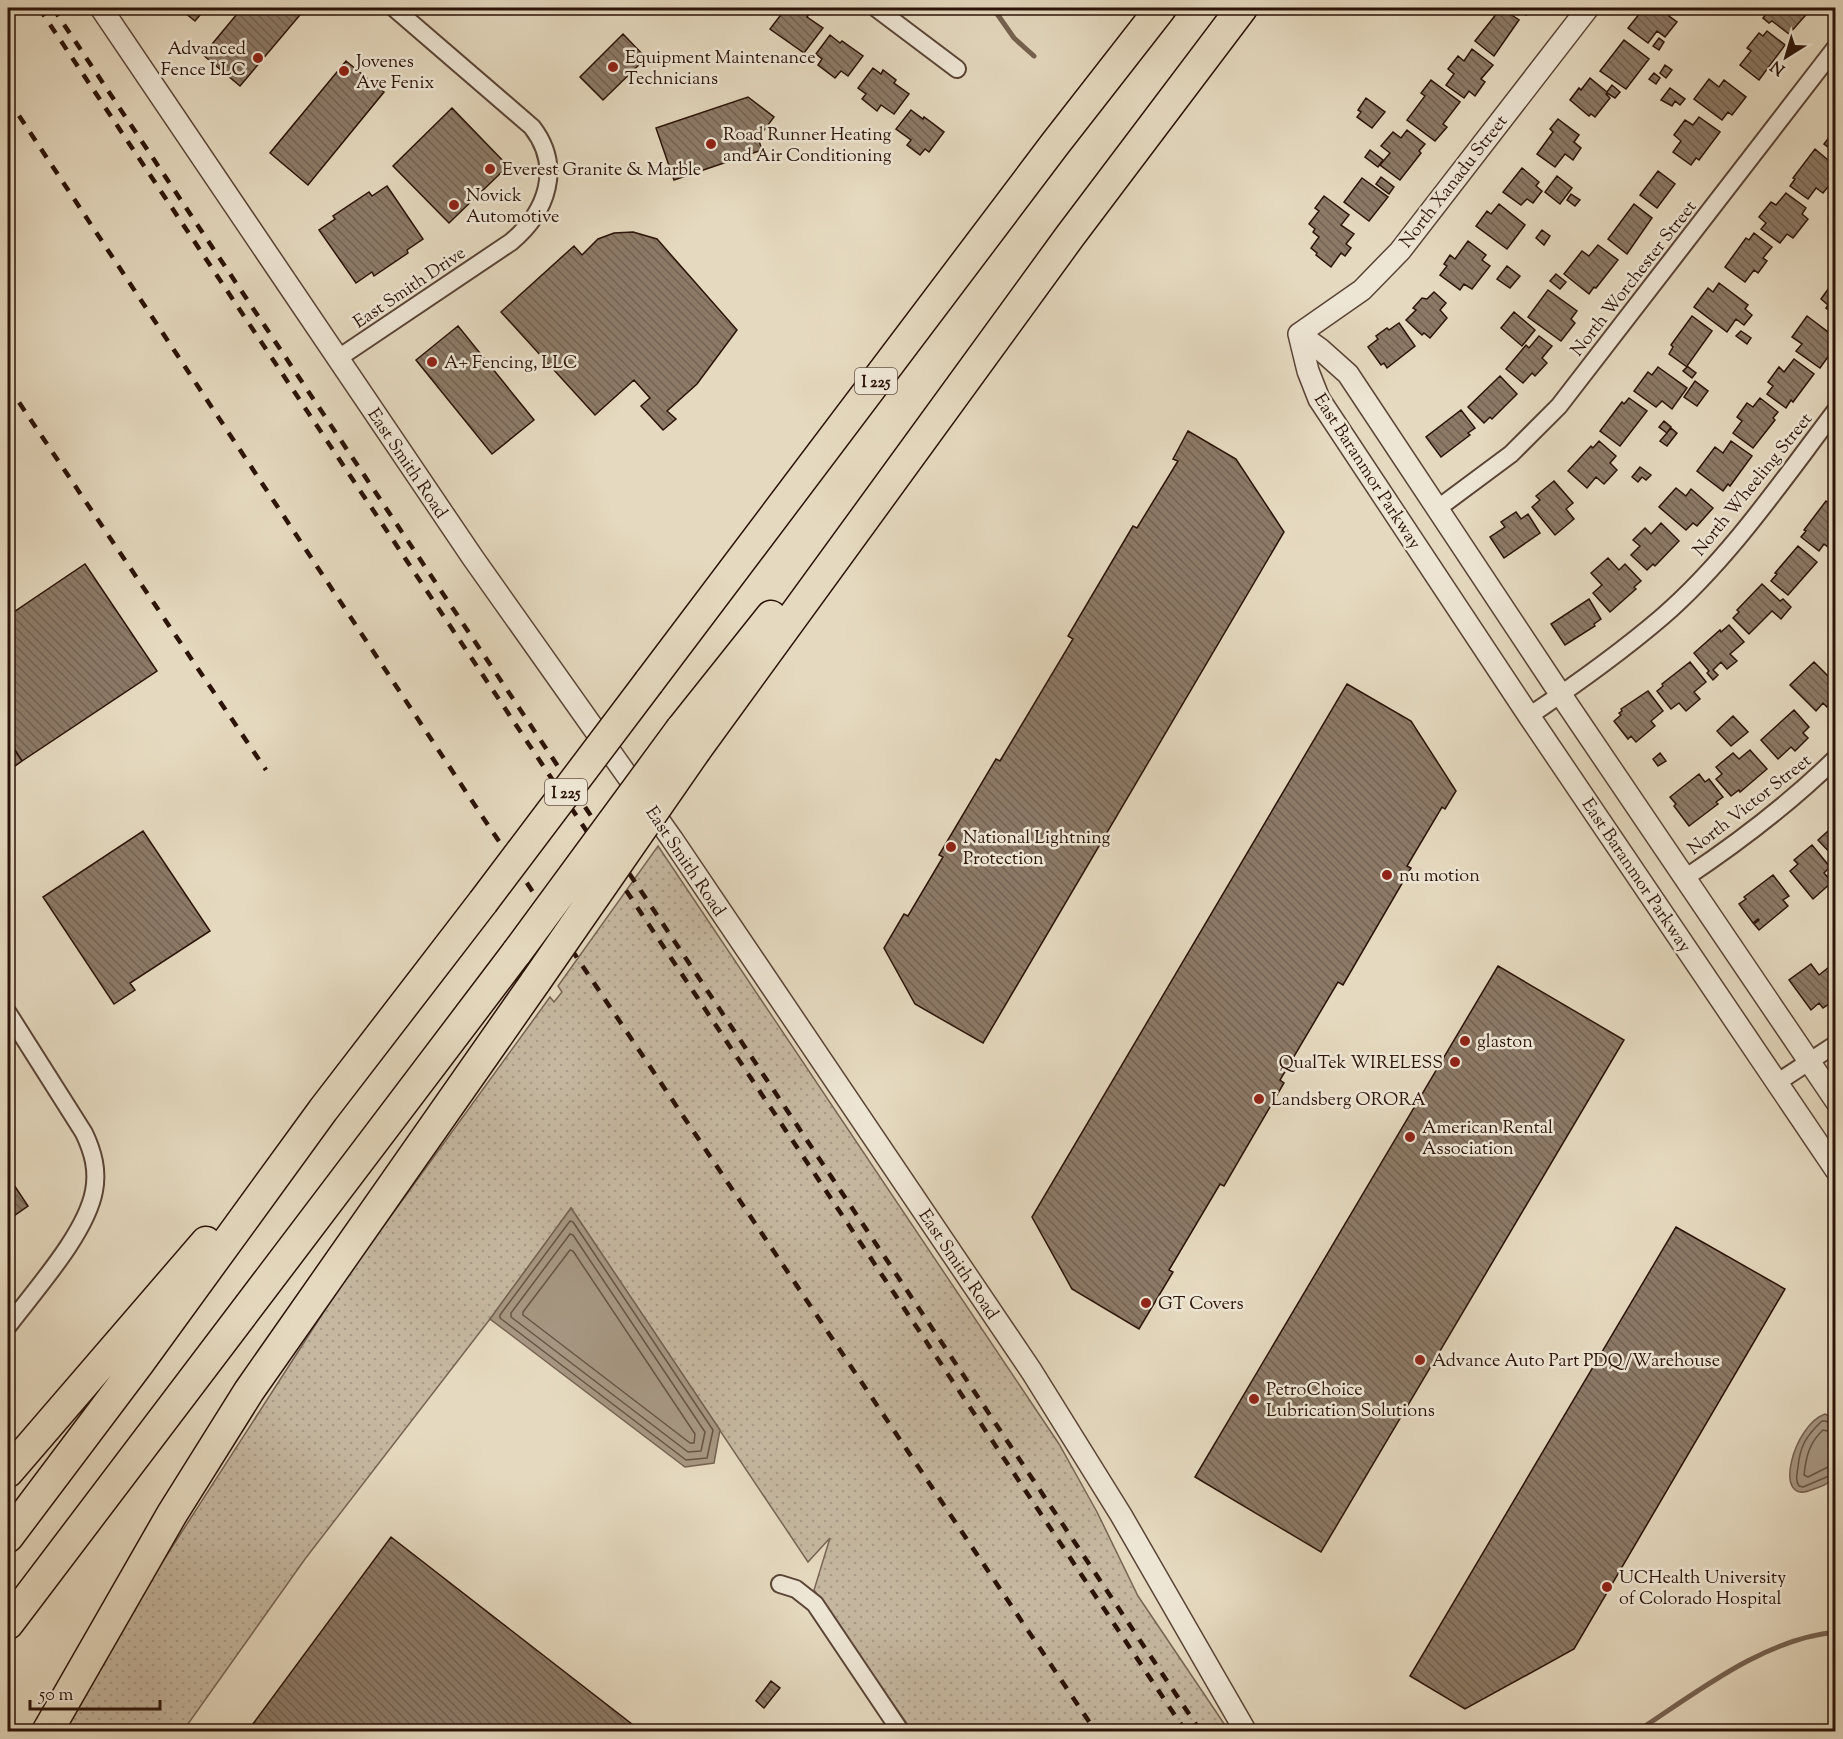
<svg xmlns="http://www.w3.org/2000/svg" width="1843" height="1739" viewBox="0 0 1843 1739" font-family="'Sorts Mill Goudy',serif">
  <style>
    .grass { fill: url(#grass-dots); stroke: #786554; stroke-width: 1.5 }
    .water { fill: #a69681; stroke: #756251; stroke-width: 1.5 }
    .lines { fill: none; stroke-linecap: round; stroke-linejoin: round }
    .shore { stroke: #685444; stroke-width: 1.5 }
    .stream { stroke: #756251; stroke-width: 5 }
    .building { fill: url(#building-back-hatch); stroke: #2b1308; stroke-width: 1.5 }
    .minor-casing { stroke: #5a4436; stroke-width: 20 }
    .tertiary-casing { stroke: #5a4436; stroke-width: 24 }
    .motorway-casing { stroke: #2b1308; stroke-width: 33 }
    .minor { stroke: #eee6d5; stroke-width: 16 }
    .tertiary { stroke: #eee6d5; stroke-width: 21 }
    .motorway { stroke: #e5d9bf; stroke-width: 30 }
    .rail { stroke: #2b1308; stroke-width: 4.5; stroke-dasharray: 10 10; stroke-linecap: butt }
    .motorway-bridge-casing { stroke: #2b1308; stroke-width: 33; stroke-linecap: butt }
    .motorway-bridge { stroke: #e5d9bf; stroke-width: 30 }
    .poi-dot { fill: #8f2418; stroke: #eee6d5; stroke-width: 2 }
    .labels { text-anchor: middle; stroke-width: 5; stroke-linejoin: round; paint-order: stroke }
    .shield { fill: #eee6d5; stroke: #665246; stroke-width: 1.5 }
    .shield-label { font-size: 16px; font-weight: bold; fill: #2b1308 }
    .poi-label { font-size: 18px; fill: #2b1308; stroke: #eee6d5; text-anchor: start }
    .street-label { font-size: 18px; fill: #2b1308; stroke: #eee6d5 }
  </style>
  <defs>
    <pattern id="grass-dots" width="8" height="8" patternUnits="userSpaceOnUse" patternTransform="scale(1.5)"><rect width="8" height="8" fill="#c5b7a0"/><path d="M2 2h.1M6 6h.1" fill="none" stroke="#a99c88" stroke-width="1.8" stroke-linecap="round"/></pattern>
    <pattern id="building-back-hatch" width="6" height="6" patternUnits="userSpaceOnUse" patternTransform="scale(1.5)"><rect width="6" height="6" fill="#8c7a67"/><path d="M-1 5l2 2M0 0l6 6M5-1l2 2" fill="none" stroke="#736353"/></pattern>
  </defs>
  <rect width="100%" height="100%" fill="#e5d9bf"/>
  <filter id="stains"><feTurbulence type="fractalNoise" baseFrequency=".00333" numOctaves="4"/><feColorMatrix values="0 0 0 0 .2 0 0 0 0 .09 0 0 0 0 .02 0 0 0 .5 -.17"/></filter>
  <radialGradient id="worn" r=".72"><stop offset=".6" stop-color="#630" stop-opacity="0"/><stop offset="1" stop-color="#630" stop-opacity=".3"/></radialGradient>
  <path class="grass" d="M658,846L1059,1444L1097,1512L1138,1596L1229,1731H912L814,1590L830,1538L808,1562L571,1208L490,1319L305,1559L183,1731L63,1732L145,1589L343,1282L550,997L554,1002L562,992L558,986Z"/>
  <path class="water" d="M571,1208L720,1430L714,1463L685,1467L490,1319Z
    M1825,1414L1831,1417L1835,1424V1477C1829,1484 1820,1487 1811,1490C1772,1506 1793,1425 1825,1414Z"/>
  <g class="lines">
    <path class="shore" d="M570,1221L573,1222L713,1430L707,1458L686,1460L500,1318V1315Z
      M570,1234L573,1235L705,1432L701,1451L688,1452L511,1317V1313Z
      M570,1250L573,1251L695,1434L694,1443H690L523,1315V1312Z
      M1836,1425L1825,1421H1822C1806,1436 1800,1446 1798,1467C1797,1474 1795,1480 1799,1486L1803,1487L1836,1473
      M1836,1433L1823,1430C1809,1443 1806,1457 1804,1475L1808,1477L1828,1467L1836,1466"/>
    <path class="stream" d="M993,8L1014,38L1034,56
      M1636,1732C1696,1693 1763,1639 1836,1632"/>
  </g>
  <path class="building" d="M179,8H206L195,21Z
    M242,8L305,9L240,86L203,55Z
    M786,8H807L811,11L807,17L823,28L804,53L770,29Z
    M1501,8L1519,20L1494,56L1475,41Z
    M1516,8H1543L1538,14L1531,9L1526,15Z
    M1644,8H1675L1669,16L1677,22L1665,37L1657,31L1648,43L1628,28Z
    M1770,8H1812L1789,34L1772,21L1769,23L1763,18Z
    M1767,31L1785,45L1759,80L1740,65L1751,51L1747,48L1759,33L1763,36Z
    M623,34L646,58L603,100L580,77Z
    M830,35L840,43L842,41L863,56L848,76L841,71L835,78L818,65L822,59L816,54Z
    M1659,38L1664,42L1659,50L1653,46Z
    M1624,40L1649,59L1626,89L1600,71Z
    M1472,49L1493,65L1481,79L1485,82L1475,96L1469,91L1464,98L1446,85L1454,74L1448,69L1458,56L1464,61Z
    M346,61L384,92L308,185L270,153Z
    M1665,65L1672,70L1666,78L1660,73Z
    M873,68L881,74L883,70L896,80L894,83L909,94L894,114L881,105L877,111L862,99L866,94L858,88Z
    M1654,73L1660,78L1656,84L1649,79Z
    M1590,78L1607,92L1612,85L1620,92L1615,98L1607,93L1606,94L1610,98L1595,117L1591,114L1589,116L1570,100L1579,88L1581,90Z
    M1709,79L1719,87L1724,80L1746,97L1732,115L1728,112L1722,120L1694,99Z
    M1431,80L1460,102L1443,124L1447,127L1435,141L1407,120L1425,96L1421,93Z
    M1670,88L1685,99L1680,105L1675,101L1672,106L1661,100Z
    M748,97L774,117L758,138L762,150L674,180L656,128Z
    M1366,98L1385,112L1372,128L1357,117L1361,112L1358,110Z
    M452,108L508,166L449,223L393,166Z
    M911,110L923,119L924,117L944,132L929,152L925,149L920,155L907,145L911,140L896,129Z
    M1699,117L1720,132L1699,160L1696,158L1691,165L1673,152L1681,141L1674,135L1685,120L1693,125Z
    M1558,119L1579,135L1574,142L1581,148L1573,160L1565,154L1555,167L1537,154L1553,132L1550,129Z
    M1836,128V153L1824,144Z
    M1407,130L1425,144L1419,151L1421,153L1400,180L1380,165L1390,153L1381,146L1393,132L1401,138Z
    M1815,149L1834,165L1828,173L1835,178L1823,193L1816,188L1808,199L1790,186L1795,179L1793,178Z
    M1370,150L1383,160L1378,167L1365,157Z
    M1522,168L1539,182L1536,186L1542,191L1533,203L1527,199L1521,205L1503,192Z
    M1658,171L1675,184L1657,208L1640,195Z
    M1557,176L1572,188L1560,204L1545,192Z
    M1381,177L1394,187L1389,194L1376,184Z
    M1362,178L1388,197L1369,221L1344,202Z
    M387,186L423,239L407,250L408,253L374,276L372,272L356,283L319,230L335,219L333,216L369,192L372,196Z
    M1786,193L1806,208L1802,214L1808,219L1793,238L1787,234L1780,243L1761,229L1766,223L1759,217L1771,202L1776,205Z
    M1571,194L1580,200L1575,206L1567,200Z
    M1324,196L1349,215L1341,225L1354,234L1346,244L1351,248L1345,256L1341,253L1331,267L1316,255L1317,253L1311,248L1319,237L1313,232L1315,229L1309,224L1319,211L1315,208Z
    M1499,204L1525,225L1507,249L1476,226L1487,211L1491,214Z
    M1634,204L1652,218L1627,254L1608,239Z
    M1542,230L1550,236L1544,245L1536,238Z
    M633,232L657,239L737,330L697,384L667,411L676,419L663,430L641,406L650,398L634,380L595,415L501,312L574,246L582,255L598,239L614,233Z
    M1754,233L1772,247L1763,258L1767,261L1758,273L1754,270L1745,282L1725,267L1746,238L1749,240Z
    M1468,241L1486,255L1482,260L1490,266L1472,289L1464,284L1460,290L1440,275L1447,266L1444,264L1450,255L1455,259Z
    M1598,245L1618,260L1596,288L1594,287L1589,294L1564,274L1582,251L1589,256Z
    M1507,266L1520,276L1510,288L1497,279Z
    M1556,274L1566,282L1560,289L1550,281Z
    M1834,281L1836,282V316L1826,308L1828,305L1821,299Z
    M1719,283L1748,305L1745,309L1752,315L1744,325L1736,319L1727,332L1694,307L1708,288L1713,292Z
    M1548,290L1577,311L1571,319L1575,323L1561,341L1528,317Z
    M1434,292L1446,303L1440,310L1447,318L1430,338L1424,333L1422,335L1406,320L1416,310L1413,308L1422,298L1427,299Z
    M1514,312L1535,330L1522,346L1501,328Z
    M1692,316L1712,331L1687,366L1696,373L1692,378L1683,371L1687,367L1669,354L1673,347L1671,345Z
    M1807,316L1836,338L1829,347L1833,350L1820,368L1796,351L1802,344L1792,337Z
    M1399,323L1415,346L1387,368L1384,363L1381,365L1368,347L1378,339L1376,336L1387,328L1389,330Z
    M458,326L534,420L492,454L416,360Z
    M1741,331L1751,338L1747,344L1736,336Z
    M1539,336L1552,346L1542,358L1547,363L1535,376L1532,373L1523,383L1506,369L1526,345L1529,348Z
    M1794,359L1814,374L1793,402L1791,400L1786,408L1767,394L1773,386L1768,382L1779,367L1784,372Z
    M1658,367L1687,388L1672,409L1662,401L1656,407L1634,391L1648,372L1652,375Z
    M1500,376L1517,394L1492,419L1490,417L1484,423L1468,407Z
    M1695,381L1708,391L1697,406L1684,397Z
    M1629,398L1647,411L1620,446L1600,431L1622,402L1624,404Z
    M1760,398L1778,412L1773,418L1775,420L1753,448L1733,433L1742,421L1737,417L1747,403L1753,407Z
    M1461,410L1475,428L1468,433L1470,435L1441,457L1426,437Z
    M1664,421L1671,427L1667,433L1659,427Z
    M1671,428L1677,433L1667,446L1660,441Z
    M1188,431L1236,459L1284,532L983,1043L915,1004L884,948L904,914L908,916L943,857L939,855L996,759L1000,761L1073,639L1068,636L1133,526L1137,528L1178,461L1173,459Z
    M1599,441L1616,456L1610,463L1617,470L1604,484L1596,477L1587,488L1568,471L1591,446L1593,448Z
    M1731,441L1752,456L1730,486L1728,484L1723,491L1697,471L1715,447L1723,453Z
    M1640,467L1651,475L1646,480L1642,477L1638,482L1632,477Z
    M1554,481L1573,503L1566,509L1574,519L1555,535L1532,507L1540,500L1536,496Z
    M1676,488L1686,496L1691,489L1713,508L1697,526L1693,523L1686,530L1659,507Z
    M1826,501L1836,508V546L1832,550L1824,544L1819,551L1801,537L1806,531L1804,530Z
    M1516,512L1521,519L1528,514L1540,533L1504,558L1490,537L1505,527L1501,522Z
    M1661,523L1679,541L1655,566L1653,564L1647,570L1631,555L1640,546L1633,540L1645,528L1651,534Z
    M1798,546L1817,562L1788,595L1771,581L1777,574L1775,573Z
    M1608,558L1619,570L1625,564L1641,581L1634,587L1636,589L1610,612L1593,593L1602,585L1591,573Z
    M85,564L157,671L22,761L8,739V616Z
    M1762,584L1780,601L1783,599L1791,607L1781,619L1772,611L1749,634L1733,618L1739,612L1737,610Z
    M1589,599L1601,619L1594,624L1595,626L1565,645L1551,624Z
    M1729,625L1744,642L1730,654L1737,661L1727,669L1721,662L1713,670L1718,675L1713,680L1707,673L1709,671L1694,653L1720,630L1721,632Z
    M1690,662L1706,682L1694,692L1700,699L1686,711L1679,703L1671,709L1657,691L1663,686L1662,684Z
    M1814,662L1828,676L1836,668V699L1827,707L1823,703L1816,711L1790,685Z
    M1347,684L1411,721L1456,791L1445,809L1442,807L1407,866L1411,868L1343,985L1338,982L1280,1080L1284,1083L1224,1186L1220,1184L1169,1270L1173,1272L1139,1329L1072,1289L1032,1217Z
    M1648,691L1663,711L1651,721L1655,726L1636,742L1631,736L1628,739L1614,721L1621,715L1619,713L1622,711L1621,709Z
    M1794,710L1809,727L1803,733L1808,738L1795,751L1791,747L1778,759L1761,740Z
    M1733,716L1748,732L1731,746L1717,731Z
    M8,739L22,761L8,771Z
    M1750,750L1767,769L1740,792L1739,790L1731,796L1716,779L1722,774L1716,767L1733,753L1739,759Z
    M1660,753L1666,761L1658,766L1653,759Z
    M1699,774L1705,782L1709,779L1723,797L1716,802L1718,804L1689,826L1674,806L1676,804L1670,797Z
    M1836,824V858H1835L1818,840Z
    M143,831L210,931L130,983L135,990L114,1004L43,897Z
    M1812,845L1830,867L1824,873L1832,882L1813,899L1790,871L1798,864L1794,860Z
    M1773,875L1789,896L1783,900L1788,906L1759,930L1754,924L1759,920L1758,919L1753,923L1739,904L1746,899L1744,897Z
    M1834,963L1836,966V999L1823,1008L1819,1003L1811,1010L1789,980L1811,964L1819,975Z
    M1498,966L1624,1040L1321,1552L1195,1477Z
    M8,1176L28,1206L8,1220Z
    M1676,1227L1785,1289L1574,1649L1465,1709L1410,1676Z
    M391,1537L633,1725L628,1732H247Z
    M771,1681L780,1688L764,1708L756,1701Z"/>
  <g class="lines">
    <g class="minor-casing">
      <path id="minor" d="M876,8L957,69
        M337,359L511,242C547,212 563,167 532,127L394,8
        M1437,509L1511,454L1559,406L1836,47
        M1529,716C1575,685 1620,653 1662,617C1729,559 1782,481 1836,410
        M1685,878C1739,842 1790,803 1836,758
        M8,1013L84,1133C93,1152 98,1170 94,1191C86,1234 35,1290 8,1326
        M1778,1082L1836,1044
        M780,1584L796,1589L815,1604L901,1732"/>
    </g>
    <g class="tertiary-casing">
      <path id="tertiary" d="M101,8L473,558L672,839L1032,1372L1121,1515L1246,1732
        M1299,334L1308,371L1319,399L1529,716L1836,1170
        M1299,334L1320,349L1348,374L1561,695L1836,1101
        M1299,334L1362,290L1400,251L1588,8"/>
    </g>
    <g class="motorway-casing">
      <path id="motorway" d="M649,682L1055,144L1161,8
        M681,729L771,616
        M696,750L1070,236L1242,8
        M8,1472L206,1242
        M8,1537L139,1363L323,1110L483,902
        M8,1624L517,952
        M47,1732L172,1514L249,1391L536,981"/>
    </g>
    <use href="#minor" class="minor"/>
    <use href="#tertiary" class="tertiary"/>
    <use href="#motorway" class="motorway"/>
    <path class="rail" d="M39,8L1186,1732
      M53,8L1201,1732
      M8,99L480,813L1096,1732
      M8,386L266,770"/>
    <g class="motorway-bridge-casing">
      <path id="motorway-bridge" d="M483,902L649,682
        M517,952L681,729
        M536,981L696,750"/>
    </g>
    <use href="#motorway-bridge" class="motorway-bridge"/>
  </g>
  <g class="poi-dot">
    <circle cx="258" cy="58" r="6"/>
    <circle cx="613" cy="67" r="6"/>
    <circle cx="344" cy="71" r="6"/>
    <circle cx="711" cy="144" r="6"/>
    <circle cx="490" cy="169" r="6"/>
    <circle cx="454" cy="205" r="6"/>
    <circle cx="432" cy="362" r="6"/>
    <circle cx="951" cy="847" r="6"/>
    <circle cx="1387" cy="875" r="6"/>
    <circle cx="1465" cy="1041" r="6"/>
    <circle cx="1455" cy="1062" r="6"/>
    <circle cx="1259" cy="1099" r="6"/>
    <circle cx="1410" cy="1137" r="6"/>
    <circle cx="1146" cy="1303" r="6"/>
    <circle cx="1420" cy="1360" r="6"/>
    <circle cx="1254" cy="1399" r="6"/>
    <circle cx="1607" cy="1587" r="6"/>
  </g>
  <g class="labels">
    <g class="shield">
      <rect x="855" y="368" width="42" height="26" rx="4.5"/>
      <rect x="545" y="779" width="42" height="26" rx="4.5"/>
    </g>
    <g class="shield-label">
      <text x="876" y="387">I 225</text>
      <text x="566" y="798">I 225</text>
    </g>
    <g class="poi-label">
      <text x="246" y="54" text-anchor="end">Advanced<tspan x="246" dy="21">Fence LLC</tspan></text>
      <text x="625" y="63">Equipment Maintenance<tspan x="625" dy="21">Technicians</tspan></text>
      <text x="356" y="67">Jovenes<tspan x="356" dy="21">Ave Fenix</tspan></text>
      <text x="723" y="140">Road Runner Heating<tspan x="723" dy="21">and Air Conditioning</tspan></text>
      <text x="502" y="175">Everest Granite &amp; Marble</text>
      <text x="466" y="201">Novick<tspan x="466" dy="21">Automotive</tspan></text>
      <text x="444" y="368">A+ Fencing, LLC</text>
      <text x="963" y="843">National Lightning<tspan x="963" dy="21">Protection</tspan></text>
      <text x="1399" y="881">nu motion</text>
      <text x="1477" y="1047">glaston</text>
      <text x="1443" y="1068" text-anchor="end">QualTek WIRELESS</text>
      <text x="1271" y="1105">Landsberg ORORA</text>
      <text x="1422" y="1133">American Rental<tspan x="1422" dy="21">Association</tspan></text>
      <text x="1158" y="1309">GT Covers</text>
      <text x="1432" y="1366">Advance Auto Part PDQ/Warehouse</text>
      <text x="1266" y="1395">PetroChoice<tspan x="1266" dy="21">Lubrication Solutions</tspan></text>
      <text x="1619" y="1583">UCHealth University<tspan x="1619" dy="21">of Colorado Hospital</tspan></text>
    </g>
    <g class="street-label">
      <text transform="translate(1453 181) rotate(-52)" y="6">North Xanadu Street</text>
      <text transform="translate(1633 278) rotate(-52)" y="6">North Worchester Street</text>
      <text transform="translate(409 287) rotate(-34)" y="6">East Smith Drive</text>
      <text transform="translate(408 463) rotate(56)" y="6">East Smith Road</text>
      <text transform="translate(1368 471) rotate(57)" y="6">East Baranmor Parkway</text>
      <text transform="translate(1752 484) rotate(-51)" y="6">North Wheeling Street</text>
      <text transform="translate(1749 804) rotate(-38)" y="6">North Victor Street</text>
      <text transform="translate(686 861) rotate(56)" y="6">East Smith Road</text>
      <text transform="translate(1637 875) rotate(56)" y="6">East Baranmor Parkway</text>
      <text transform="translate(959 1264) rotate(56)" y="6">East Smith Road</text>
    </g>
  </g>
  <rect width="1843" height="1739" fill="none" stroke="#e5d9bf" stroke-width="30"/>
  <rect x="9" y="9" width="1825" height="1721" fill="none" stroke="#2b1308" stroke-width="3"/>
  <rect x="15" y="15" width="1813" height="1709" fill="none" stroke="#2b1308" stroke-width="1.5"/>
  <g transform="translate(1786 57) rotate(217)" stroke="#eee6d5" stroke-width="4.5" paint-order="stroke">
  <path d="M0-4.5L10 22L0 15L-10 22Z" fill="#2b1308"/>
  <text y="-9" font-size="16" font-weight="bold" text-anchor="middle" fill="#2b1308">N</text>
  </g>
  <path d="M30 1700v9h130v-9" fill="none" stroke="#2b1308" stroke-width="3"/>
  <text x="39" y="1700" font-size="18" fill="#2b1308" stroke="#eee6d5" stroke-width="4.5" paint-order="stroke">50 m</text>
  <rect width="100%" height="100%" filter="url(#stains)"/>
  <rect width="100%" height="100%" fill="url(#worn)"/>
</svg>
